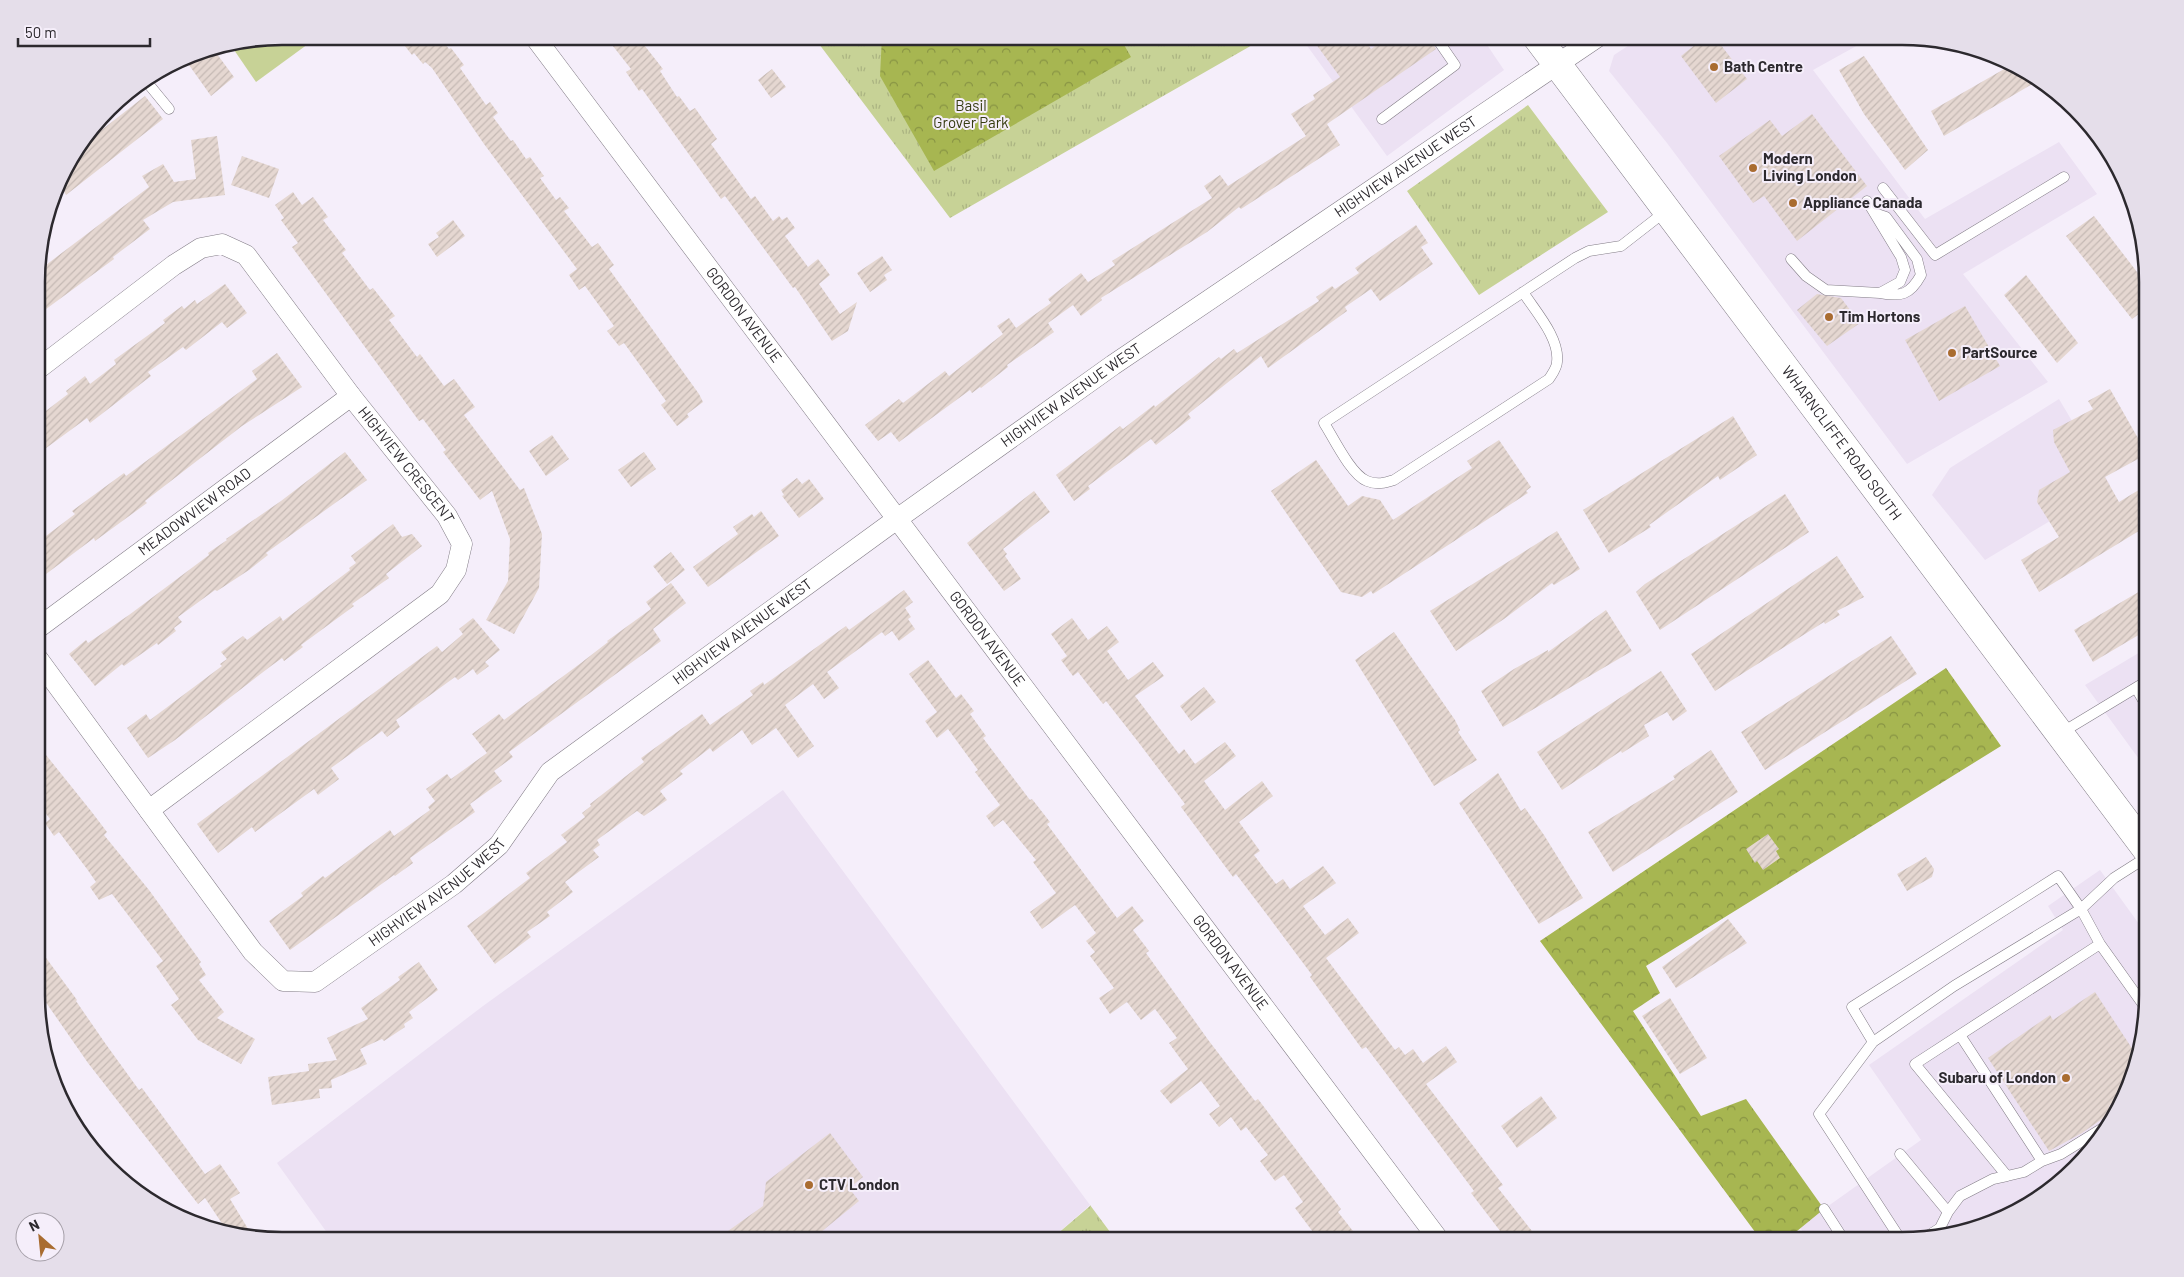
<svg xmlns="http://www.w3.org/2000/svg" width="2184" height="1277" viewBox="0 0 2184 1277" font-family="Barlow,sans-serif">
  <style>
    .built { fill: #ece1f3 }
    .grass { fill: url(#grass-tufts) }
    .forest { fill: url(#forest-crowns) }
    .pitch { fill: #c7d296 }
    .building { fill: url(#building-hatch) }
    .lines { fill: none; stroke-linecap: round; stroke-linejoin: round }
    .service-casing { stroke: #817b85; stroke-width: 11 }
    .minor-casing { stroke: #817b85; stroke-width: 21 }
    .secondary-casing { stroke: #817b85; stroke-width: 29 }
    .service { stroke: #fff; stroke-width: 10 }
    .minor { stroke: #fff; stroke-width: 20 }
    .secondary { stroke: #fff; stroke-width: 28 }
    .poi-dot { fill: #a96c30; stroke: #f5eefa; stroke-width: 2 }
    .labels { text-anchor: middle; stroke-width: 4; stroke-linejoin: round; paint-order: stroke }
    .poi-label { font-size: 15px; font-weight: bold; fill: #2c292e; stroke: #f5eefa; text-anchor: start }
    .park-label { font-size: 15px; fill: #363c11; stroke: #f5eefa }
    .street-label { font-size: 15px; fill: #2c292e; stroke: #f5eefa }
    .rim { fill: none; stroke: #2c292e; stroke-width: 2.5 }
  </style>
  <defs>
    <pattern id="grass-tufts" width="24" height="20" patternUnits="userSpaceOnUse" patternTransform="scale(1.25)"><rect width="24" height="20" fill="#c7d296"/><path d="M3 7l-1-3M5 7V3M7 7l1-3M15 17l-1-3M17 17v-4M19 17l1-3" fill="none" stroke="#abb482"/></pattern>
    <pattern id="forest-crowns" width="20" height="18" patternUnits="userSpaceOnUse" patternTransform="scale(1.25)"><rect width="20" height="18" fill="#a7b651"/><path d="M2 6a3 3 0 1 1 6 0M12 15a3 3 0 1 1 6 0" fill="none" stroke="#889444"/></pattern>
    <pattern id="building-hatch" width="6" height="6" patternUnits="userSpaceOnUse" patternTransform="scale(1.25)"><rect width="6" height="6" fill="#e5d7d1"/><path d="M-1 1l2-2M0 6l6-6M5 7l2-2" fill="none" stroke="#c5b9b4"/></pattern>
  </defs>
  <rect width="100%" height="100%" fill="#f5eefa"/>
  <path class="built" d="M1300,36H1481L1504,70L1387,156Z
    M1643,36H1867L1869,39L1813,70L1925,219L2059,142L2097,194L1963,274L2048,382L1907,464L1667,143L1609,71L1614,55Z
    M2059,399L2110,485L1985,560L1932,495L1950,468Z
    M2147,648V770L2085,685Z
    M783,790L1090,1205L1049,1241H333L277,1163L483,1006Z
    M2100,870L2147,935V1010L2139,1059L2115,1118L2075,1169L2025,1208L1980,1228L1917,1240H1810L1800,1228L1824,1209L1921,1140L1869,1065L2063,930L2048,906Z"/>
  <path class="grass" d="M813,36H1268L950,218Z
    M1528,105L1608,212L1479,295L1407,191Z
    M1090,1205L1116,1240L1049,1241L1090,1206Z"/>
  <path class="forest" d="M882,36H1119L1131,57L934,171L880,76Z
    M1946,668L2001,746L1646,966L1660,993L1633,1011L1701,1116L1746,1099L1824,1209L1786,1240H1761L1540,941Z"/>
  <path class="pitch" d="M282,36H319L256,82L232,47Z"/>
  <path class="building" d="M397,36H430L435,43L441,39L449,49L451,48L464,65L460,68L486,105L490,102L498,113L493,117L511,141L513,140L526,159L530,157L544,176L540,178L556,200L560,197L569,208L564,211L592,247L598,243L614,265L609,269L699,394L703,402L687,414L689,417L677,426L661,405L666,401L624,343L619,346L607,331L614,326L585,286L579,290L569,275L577,269L484,144L432,68L425,62L423,64L414,53L412,55Z
    M605,36H637L663,69L660,71L677,97L679,96L690,111L695,108L717,139L711,144L751,199L755,196L773,221L779,216L782,220L787,217L795,228L785,236L808,267L818,259L830,275L819,284L840,314L857,302L848,331L832,341L795,287L793,288L725,196L721,199L642,89L639,91L626,72L631,69Z
    M1310,36H1362L1371,49L1390,36H1428L1436,49L1327,124L1340,145L1241,209L1239,207L1207,232L1101,298L1102,300L1081,316L1073,305L1048,323L1054,332L1007,365L1008,367L981,388L980,387L972,393L970,390L899,442L891,432L878,441L865,425L899,399L903,403L945,371L949,376L1003,334L997,326L1009,318L1016,328L1051,303L1048,299L1081,273L1088,282L1115,265L1112,261L1212,198L1204,186L1220,175L1228,186L1306,136L1291,114L1315,99L1313,95L1340,77Z
    M1706,36H1714L1747,79L1716,103L1681,56Z
    M214,50L234,77L211,96L184,58Z
    M1864,56L1928,150L1905,170L1864,114L1839,70Z
    M2013,64L2025,69L2039,80L1944,136L1931,111Z
    M772,69L786,87L771,98L758,80Z
    M145,96L163,119L66,195L59,183L62,173L85,143Z
    M1812,114L1867,186L1797,241L1764,196L1753,203L1719,156L1770,120L1782,136Z
    M217,136L225,195L173,202L143,220L150,229L113,257L114,259L38,315V271L149,187L142,176L163,164L174,182L196,179L191,140Z
    M242,156L279,169L269,198L231,185Z
    M293,192L302,205L313,197L328,217L323,220L346,250L342,253L370,290L373,288L395,316L389,320L417,357L420,354L444,386L454,379L475,407L464,415L520,490L524,488L542,534L539,588L514,634L486,620L508,581L510,539L492,491L480,500L443,452L446,450L423,419L419,421L292,247L298,243L281,220L284,218L275,205Z
    M2094,216L2147,285V308L2132,319L2066,236Z
    M453,220L465,236L437,257L428,244L439,237L436,233Z
    M1416,225L1428,243L1421,247L1433,264L1380,301L1371,289L1345,307L1347,311L1268,368L1261,356L1188,414L1191,418L1156,445L1151,439L1088,486L1090,489L1074,501L1056,475L1120,426L1123,429L1154,405L1155,407L1219,357L1221,359L1234,349L1237,353L1319,301L1316,297L1332,286L1335,289L1359,273L1355,268Z
    M882,256L892,270L884,275L887,280L870,292L857,273Z
    M2026,275L2078,343L2057,363L2004,295Z
    M225,284L247,313L227,328L222,322L186,350L183,347L148,372L151,376L90,423L87,418L38,454V417L68,394L66,391L85,376L90,384L116,364L114,360L165,323L163,320L182,306L184,309L195,300L197,304Z
    M1817,294L1841,298L1860,323L1827,346L1797,310Z
    M1965,306L2000,366L1939,401L1905,340Z
    M277,353L302,387L242,426L145,501L147,503L95,541L94,538L38,580V542L75,514L72,511L124,473L126,476L257,379L252,371Z
    M2110,389L2147,454L2105,477L2119,502L2147,485V526L2039,592L2021,560L2059,537L2037,502L2039,490L2070,472L2054,442L2053,430L2093,409L2088,401Z
    M1733,416L1757,455L1720,480L1718,476L1649,525L1651,527L1609,553L1583,510Z
    M552,435L569,459L546,476L529,451Z
    M1499,440L1531,487L1526,491L1528,493L1373,594L1371,591L1362,597L1341,592L1271,491L1316,460L1348,506L1362,496L1380,500L1393,520L1472,468L1467,461Z
    M345,452L367,480L266,553L268,555L249,570L217,591L215,590L178,617L182,622L174,628L176,631L158,645L157,643L124,666L122,664L95,686L69,654L86,640L88,643L129,615L209,555L208,553L227,540L226,539L281,501Z
    M644,452L656,469L631,487L618,470Z
    M797,478L802,484L809,479L824,499L799,518L782,496L784,495L781,490Z
    M1034,491L1050,512L1003,549L1007,554L1005,556L1021,579L1004,591L967,543Z
    M1785,494L1809,532L1660,630L1636,592L1645,584Z
    M761,511L779,536L708,587L693,567L738,534L733,527L752,514L754,517Z
    M393,524L402,537L412,534L422,546L386,574L389,578L352,604L354,606L301,645L303,647L284,661L282,658L271,666L175,740L148,758L127,728L146,714L150,720L222,666L220,664L227,659L221,652L243,636L247,640L280,616L283,621L350,570L349,568L356,563L351,556Z
    M1557,531L1580,569L1554,585L1552,583L1504,619L1456,651L1430,611Z
    M671,552L685,570L667,584L653,566Z
    M1837,556L1864,597L1837,611L1840,615L1825,624L1824,622L1715,691L1691,654Z
    M671,583L686,603L653,629L661,641L509,752L513,757L494,771L502,781L470,804L475,812L410,858L413,863L395,876L394,875L290,950L269,921L303,896L301,893L323,876L325,878L390,830L394,836L430,810L428,807L435,801L426,789L447,774L451,779L487,753L472,734L499,714L504,720L581,663L608,642L607,641L651,609L646,602Z
    M2147,587V630L2093,662L2074,630Z
    M904,590L913,602L905,608L911,617L908,619L915,629L899,641L892,631L885,636L882,632L827,672L839,688L824,699L813,684L785,705L814,746L798,758L776,728L752,745L742,730L713,752L710,748L680,771L683,774L660,791L667,800L644,816L637,811L597,840L600,845L593,850L599,857L565,882L573,892L547,912L550,916L527,932L531,937L495,964L467,926L530,878L526,873L567,842L561,835L585,817L582,813L591,806L590,804L644,762L641,758L702,714L710,725L753,695L750,691L763,682L764,685L846,626L849,630Z
    M1606,610L1632,651L1503,727L1481,691L1514,669L1548,650V652Z
    M473,618L500,650L485,662L489,666L477,675L473,669L458,680L455,677L396,720L400,727L387,737L382,731L331,768L339,779L318,795L314,789L255,832L252,827L218,853L197,824L437,646L442,652L463,634L459,629Z
    M1072,618L1088,640L1107,626L1119,642L1107,651L1128,680L1153,662L1164,676L1135,696L1179,754L1184,749L1195,764L1225,742L1236,756L1204,781L1225,810L1262,781L1273,796L1239,822L1260,851L1254,855L1276,884L1283,879L1290,889L1323,866L1336,883L1303,906L1325,935L1348,918L1359,933L1326,958L1395,1050L1399,1047L1405,1055L1413,1049L1423,1063L1446,1046L1457,1062L1426,1084L1503,1185L1498,1188L1539,1240H1507L1471,1193L1474,1191L1397,1088L1366,1047L1362,1049L1310,977L1312,975L1268,916L1236,874L1233,877L1181,807L1185,804L1139,743L1106,701L1103,704L1078,672L1073,676L1061,660L1067,656L1051,634Z
    M1394,632L1455,720L1460,730L1458,732L1477,760L1434,786L1355,660Z
    M1891,636L1917,674L1765,770L1741,732Z
    M928,660L956,698L961,694L974,711L970,714L986,736L983,738L1030,800L1032,799L1050,822L1047,824L1117,918L1132,906L1144,921L1133,930L1149,951L1146,953L1209,1041L1255,1101L1258,1099L1341,1209L1338,1212L1360,1240H1319L1295,1208L1303,1202L1284,1175L1275,1181L1260,1161L1268,1155L1246,1127L1241,1131L1231,1117L1219,1127L1209,1114L1220,1106L1201,1081L1171,1104L1160,1091L1188,1069L1169,1043L1177,1038L1155,1009L1141,1020L1127,1002L1110,1014L1099,998L1114,988L1090,956L1095,952L1086,941L1096,933L1075,905L1042,929L1030,912L1056,893L1033,862L1036,860L1003,820L994,827L986,816L1000,805L975,772L978,770L948,729L937,738L925,721L937,712L909,674Z
    M1661,671L1687,711L1673,721L1667,712L1644,725L1649,736L1622,753L1621,751L1562,790L1537,752Z
    M1204,687L1216,702L1191,721L1180,706Z
    M38,745L91,811L107,832L104,835L149,890L201,962L199,964L206,975L199,980L224,1012L217,1018L255,1039L241,1064L198,1040L171,1005L179,999L156,966L163,961L112,894L99,900L90,887L96,882L87,869L59,832L54,836L45,823L50,819L38,803Z
    M1711,750L1738,792L1613,872L1588,832L1675,779L1673,776Z
    M1498,773L1521,811L1525,808L1544,835L1583,898L1539,924L1459,803Z
    M1768,834L1779,849L1776,851L1780,858L1763,870L1757,861L1755,863L1746,849Z
    M1926,857L1934,869L1932,877L1907,891L1897,874Z
    M1728,919L1747,943L1676,988L1662,967Z
    M38,947L77,1000L76,1001L105,1043L139,1090L142,1088L205,1174L220,1164L240,1193L230,1199L253,1237L214,1231L223,1225L205,1198L198,1204L88,1063L38,991Z
    M419,962L438,990L409,1012L413,1018L404,1024L405,1027L384,1041L382,1039L360,1049L367,1064L331,1080L332,1088L319,1089L320,1098L272,1105L268,1077L309,1071L308,1064L337,1060L327,1038L368,1019L361,1008L400,980L398,977Z
    M2095,992L2139,1059L2124,1097L2109,1106L2112,1112L2082,1133L2049,1151L1988,1058L2050,1015L2053,1020Z
    M1670,998L1707,1058L1680,1074L1642,1016Z
    M1541,1096L1557,1118L1517,1148L1501,1126Z
    M830,1133L863,1177L849,1188L859,1201L810,1241H714L763,1206L766,1182Z"/>
  <g class="lines">
    <g class="service-casing">
      <path id="service" d="M146,81L169,109
        M1382,119L1455,65L1435,36
        M1883,188L1935,255L2064,177
        M1877,214L1886,217L1917,259L1921,275C1910,295 1901,297 1880,293
        M1791,259L1806,276L1826,290L1880,293L1900,282L1905,270L1901,257L1867,201
        M1523,292C1535,311 1560,338 1557,362C1557,368 1552,374 1549,379L1394,480C1385,483 1377,485 1367,481C1351,475 1333,437 1324,423L1575,258L1589,251L1621,246L1666,211
        M2136,688L2147,707
        M2061,733L2147,681
        M1960,1035L2042,1161L2024,1172L2007,1176
        M1873,1042L1954,986L2081,909L2100,944
        M1900,1154L1948,1212
        M2042,1161L2061,1154L2111,1123
        M1824,1209L1844,1240
        M1923,1239L1940,1228L1948,1212L1960,1196L1993,1179L2007,1176L1915,1064L2100,944L2147,1010
        M1901,1240L1819,1114L1873,1042L1852,1007L2058,876L2081,909L2114,878L2147,857"/>
    </g>
    <g class="minor-casing">
      <g id="minor">
        <path id="s1" d="M534,36L1439,1240"/>
        <path id="s2" d="M38,369L174,265L201,248L222,244L246,255L351,396L447,516L462,544L456,570L440,594L149,810"/>
        <path id="s3" d="M38,628L351,396"/>
        <path id="s4" d="M38,659L253,952L283,981L315,982L454,884L499,845L550,772L897,519L1113,365L1599,36"/>
      </g>
    </g>
    <g class="secondary-casing">
      <g id="secondary">
        <path id="s5" d="M1536,36L2147,850"/>
      </g>
    </g>
    <use href="#service" class="service"/>
    <use href="#minor" class="minor"/>
    <use href="#secondary" class="secondary"/>
  </g>
  <g class="poi-dot">
    <circle cx="1714" cy="67" r="5"/>
    <circle cx="1753" cy="168" r="5"/>
    <circle cx="1793" cy="203" r="5"/>
    <circle cx="1829" cy="317" r="5"/>
    <circle cx="1952" cy="353" r="5"/>
    <circle cx="2066" cy="1078" r="5"/>
    <circle cx="809" cy="1185" r="5"/>
  </g>
  <g class="labels">
    <g class="poi-label">
      <text x="1724" y="72">Bath Centre</text>
      <text x="1763" y="164">Modern<tspan x="1763" dy="17">Living London</tspan></text>
      <text x="1803" y="208">Appliance Canada</text>
      <text x="1839" y="322">Tim Hortons</text>
      <text x="1962" y="358">PartSource</text>
      <text x="2056" y="1083" text-anchor="end">Subaru of London</text>
      <text x="819" y="1190">CTV London</text>
    </g>
    <g class="park-label">
      <text x="971" y="111">Basil<tspan x="971" dy="17">Grover Park</tspan></text>
    </g>
    <g class="street-label">
      <text dy="5" stroke="none"><textPath href="#s4" startOffset="1804">HIGHVIEW AVENUE WEST</textPath></text>
      <text dy="5" stroke="none"><textPath href="#s1" startOffset="349">GORDON AVENUE</textPath></text>
      <text dy="5" stroke="none"><textPath href="#s4" startOffset="1399">HIGHVIEW AVENUE WEST</textPath></text>
      <text dy="5" stroke="none"><textPath href="#s5" startOffset="509">WHARNCLIFFE ROAD SOUTH</textPath></text>
      <text dy="5" stroke="none"><textPath href="#s2" startOffset="515">HIGHVIEW CRESCENT</textPath></text>
      <text dy="5" stroke="none"><textPath href="#s3" startOffset="195">MEADOWVIEW ROAD</textPath></text>
      <text dy="5" stroke="none"><textPath href="#s4" startOffset="994">HIGHVIEW AVENUE WEST</textPath></text>
      <text dy="5" stroke="none"><textPath href="#s1" startOffset="754">GORDON AVENUE</textPath></text>
      <text dy="5" stroke="none"><textPath href="#s4" startOffset="589">HIGHVIEW AVENUE WEST</textPath></text>
      <text dy="5" stroke="none"><textPath href="#s1" startOffset="1159">GORDON AVENUE</textPath></text>
    </g>
  </g>
  <path d="M0 0H2184V1277H0ZM282 45H1902A237 237 0 0 1 2139 282V995A237 237 0 0 1 1902 1232H282A237 237 0 0 1 45 995V282A237 237 0 0 1 282 45Z" fill="#e5deea" fill-rule="evenodd"/>
  <path class="rim" d="M282 45H1902A237 237 0 0 1 2139 282V995A237 237 0 0 1 1902 1232H282A237 237 0 0 1 45 995V282A237 237 0 0 1 282 45Z"/>
  <g transform="translate(40 1237) rotate(333)"><circle r="24" fill="#f5eefa" stroke="#a59fa8"/>
  <path d="M0-4L9 19L0 12L-9 19Z" fill="#a96c30"/>
  <text y="-8" font-size="14" font-weight="bold" text-anchor="middle" fill="#2c292e">N</text>
  </g>
  <path d="M18 38v8h132v-8" fill="none" stroke="#2c292e" stroke-width="2.5"/>
  <text x="25" y="38" font-size="15" fill="#2c292e" stroke="#f5eefa" stroke-width="4" paint-order="stroke">50 m</text>
</svg>
